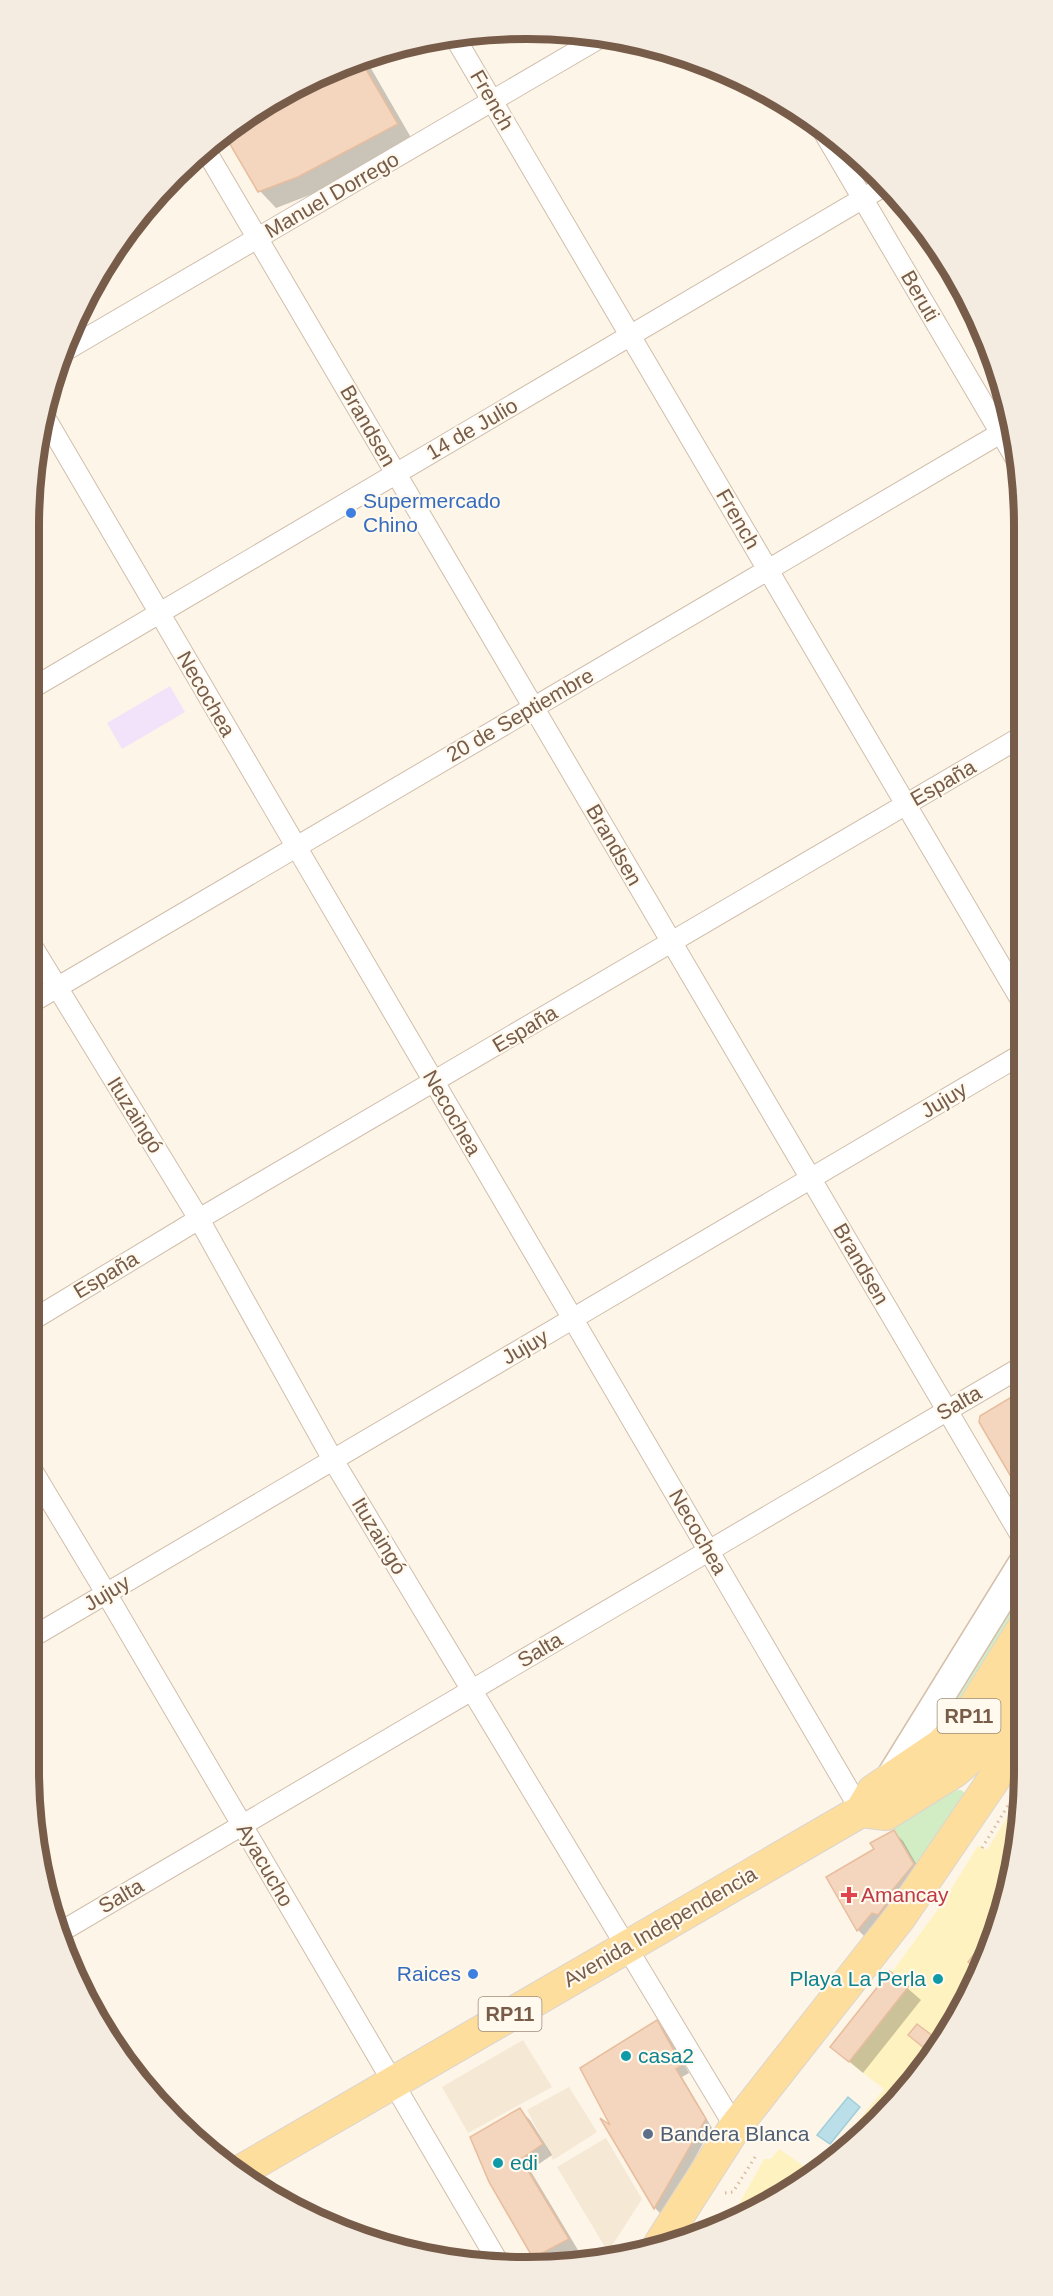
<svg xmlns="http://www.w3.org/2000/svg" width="1053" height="2296" viewBox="0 0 1053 2296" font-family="Helvetica,sans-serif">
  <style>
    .residential { fill: #f5e8d5 }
    .education { fill: #f3e3fa }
    .green { fill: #d2ecc4 }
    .sand { fill: #fef3c0 }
    .water { fill: #badfe8; stroke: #a0ceda; stroke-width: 1.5 }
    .shadow { fill: #0003 }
    .building { fill: #f4d5bd; stroke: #e7bd9d; stroke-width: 1.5 }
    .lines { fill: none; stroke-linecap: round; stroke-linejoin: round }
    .minor-casing { stroke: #d0beac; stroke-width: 22 }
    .secondary-casing { stroke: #d5c0ac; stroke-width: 31 }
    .primary-casing { stroke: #dcd5d0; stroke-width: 34 }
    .path { stroke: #d9b9a0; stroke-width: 3; stroke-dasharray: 1.5 4.5; stroke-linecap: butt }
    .minor { stroke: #fff; stroke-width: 20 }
    .secondary { stroke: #fff; stroke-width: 28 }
    .primary { stroke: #fede9d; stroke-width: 32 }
    .shop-dot { fill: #3f7fe0; stroke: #fff9ee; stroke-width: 2 }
    .health-dot { fill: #e0444e; stroke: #fff9ee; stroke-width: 2 }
    .culture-dot { fill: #0f9aa8; stroke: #fff9ee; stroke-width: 2 }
    .service-dot { fill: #5c6f8a; stroke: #fff9ee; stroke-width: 2 }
    .labels { text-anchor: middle; stroke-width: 4.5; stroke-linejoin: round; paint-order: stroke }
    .shield { fill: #fff9ee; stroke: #a08b7b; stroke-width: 1.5 }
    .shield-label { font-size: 20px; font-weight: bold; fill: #785c4a }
    .street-label { font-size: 21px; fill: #785c4a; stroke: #fff9ee }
    .shop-label { font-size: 21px; fill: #366cbe; stroke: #fff9ee; text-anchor: start }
    .health-label { font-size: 21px; fill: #be3a42; stroke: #fff9ee; text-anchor: start }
    .culture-label { font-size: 21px; fill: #0d838f; stroke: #fff9ee; text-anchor: start }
    .service-label { font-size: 21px; fill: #4e5e75; stroke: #fff9ee; text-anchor: start }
    .rim { fill: none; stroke: #785c4a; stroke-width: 8 }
  </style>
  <rect width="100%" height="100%" fill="#fdf5e7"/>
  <path class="residential" d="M523,2040L552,2087L468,2133L442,2087Z
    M569,2087L597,2132L553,2160L527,2110Z
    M606,2138L642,2199L608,2252L557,2167Z"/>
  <path class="education" d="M170,686L185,712L122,749L107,723Z"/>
  <path class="green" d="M1024,1579V1609L968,1700L941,1724L939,1721Z
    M957,1790H961L966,1794L918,1865H916L891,1824Z"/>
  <path class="sand" d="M1022,1793L1015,1866L987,1960L901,2098L829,2157L884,2089L849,2062L909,1986L892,1972L941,1905L978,1846L987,1850Z
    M779,2149L811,2171L775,2201L732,2217L764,2159H771Z"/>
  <path class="water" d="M848,2097L860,2107L830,2144L817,2135Z"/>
  <path class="shadow" d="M365,58L413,141L315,193L276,208L260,191L225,133L250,113L336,67Z
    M894,1832L903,1841L922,1874L867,1939L858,1930L828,1878L876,1849Z
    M890,1973L921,2000L863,2073L832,2047Z
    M656,2022L664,2029L689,2073L682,2077L712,2128L662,2215L655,2208L605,2123L614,2130Z
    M889,2094L897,2101L887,2109L882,2104Z
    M520,2110L530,2120L552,2155L530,2170L578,2250L549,2265L543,2266L535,2258L490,2181Z"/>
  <path class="building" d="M360,59L398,124L298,177L258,192L224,134L250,113L336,67Z
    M1023,1390L1024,1499L979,1422L980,1416Z
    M894,1830L914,1864L886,1898L887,1903L878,1915L872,1913L857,1931L826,1877L874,1849L870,1843Z
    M977,1950L987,1958L980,1971L968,1962Z
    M890,1971L909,1986L849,2062L830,2047Z
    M657,2020L682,2065L676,2069L706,2119L654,2209L600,2118L610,2125L580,2068Z
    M917,2024L937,2039L929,2052L908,2035Z
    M520,2108L543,2144L521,2159L569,2239L533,2258L489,2182L470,2137Z"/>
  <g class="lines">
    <g class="minor-casing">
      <path id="minor" d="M454,36L1022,1002
        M820,126L1020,466
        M205,149L1024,1541
        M61,353L603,36
        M43,414L861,1811
        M29,690L884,186
        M29,941L199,1219L333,1460L735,2127
        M29,1004L1011,427
        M29,1322L199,1219L1021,737
        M29,1465L106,1593L500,2265
        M29,1639L1022,1054
        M57,1934L1023,1366"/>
    </g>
    <g class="secondary-casing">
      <path id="secondary" d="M888,1781L1024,1561"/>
    </g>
    <g class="primary-casing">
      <path id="primary" d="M861,1811L873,1791L941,1745L966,1720L1024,1627
        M861,1811L886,1814L955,1771L970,1758L994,1731L1024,1685
        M241,2171L861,1811
        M660,2244L735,2127L900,1917L1024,1735"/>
    </g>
    <path class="path" d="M1017,1792L1023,1784
      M982,1848L1009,1804
      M725,2193L733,2192L757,2154"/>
    <use href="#minor" class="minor"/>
    <use href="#secondary" class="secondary"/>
    <use href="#primary" class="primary"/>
  </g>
  <g class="shop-dot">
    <circle cx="351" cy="513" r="6"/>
    <circle cx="473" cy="1974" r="6"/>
  </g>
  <path class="health-dot" d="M846 1886h6v6h6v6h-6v6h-6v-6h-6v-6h6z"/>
  <g class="culture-dot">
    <circle cx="938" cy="1979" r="6"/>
    <circle cx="626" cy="2056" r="6"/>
    <circle cx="498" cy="2163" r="6"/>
  </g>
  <circle class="service-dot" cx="648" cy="2134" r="6"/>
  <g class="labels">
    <g class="shield">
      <rect x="937.5" y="1699" width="63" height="34" rx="4.5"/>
      <rect x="478.5" y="1997" width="63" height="34" rx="4.5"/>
    </g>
    <g class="shield-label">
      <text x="969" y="1723">RP11</text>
      <text x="510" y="2021">RP11</text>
    </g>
    <g class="street-label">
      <text transform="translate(492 100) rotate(60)" y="7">French</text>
      <text transform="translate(332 195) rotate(-30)" y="7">Manuel Dorrego</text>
      <text transform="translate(920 296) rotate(60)" y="7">Beruti</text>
      <text transform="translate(368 426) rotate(60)" y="7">Brandsen</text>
      <text transform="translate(472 429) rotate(-30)" y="7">14 de Julio</text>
      <text transform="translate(738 519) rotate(60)" y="7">French</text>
      <text transform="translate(206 694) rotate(60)" y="7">Necochea</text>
      <text transform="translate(520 715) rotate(-30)" y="7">20 de Septiembre</text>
      <text transform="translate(943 783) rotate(-30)" y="7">España</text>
      <text transform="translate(614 845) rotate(60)" y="7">Brandsen</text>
      <text transform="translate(525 1029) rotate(-31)" y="7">España</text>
      <text transform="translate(944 1100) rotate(-31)" y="7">Jujuy</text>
      <text transform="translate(452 1113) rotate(60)" y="7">Necochea</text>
      <text transform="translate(135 1115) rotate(58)" y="7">Ituzaingó</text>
      <text transform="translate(861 1264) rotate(60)" y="7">Brandsen</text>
      <text transform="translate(106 1275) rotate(-31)" y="7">España</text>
      <text transform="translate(525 1347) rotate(-30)" y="7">Jujuy</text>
      <text transform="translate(959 1403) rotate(-30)" y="7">Salta</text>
      <text transform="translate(698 1532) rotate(60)" y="7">Necochea</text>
      <text transform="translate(379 1536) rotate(59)" y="7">Ituzaingó</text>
      <text transform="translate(107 1593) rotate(-31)" y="7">Jujuy</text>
      <text transform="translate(540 1650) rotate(-31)" y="7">Salta</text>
      <text transform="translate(265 1865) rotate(60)" y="7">Ayacucho</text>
      <text transform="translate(121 1896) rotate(-30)" y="7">Salta</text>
      <text transform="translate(660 1927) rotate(-30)" y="7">Avenida Independencia</text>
    </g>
    <g class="shop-label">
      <text x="363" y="508">Supermercado<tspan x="363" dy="24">Chino</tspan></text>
      <text x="461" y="1981" text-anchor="end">Raices</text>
    </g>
    <g class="health-label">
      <text x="861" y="1902">Amancay</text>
    </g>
    <g class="culture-label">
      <text x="926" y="1986" text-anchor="end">Playa La Perla</text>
      <text x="638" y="2063">casa2</text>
      <text x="510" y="2170">edi</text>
    </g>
    <g class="service-label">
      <text x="660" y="2141">Bandera Blanca</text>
    </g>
  </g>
  <path d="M0 0H1053V2296H0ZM526 39H527A487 487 0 0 1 1014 526V1770A487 487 0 0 1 527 2257H526A487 487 0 0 1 39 1770V526A487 487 0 0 1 526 39Z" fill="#f4ece1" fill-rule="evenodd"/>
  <path class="rim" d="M526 39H527A487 487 0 0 1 1014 526V1770A487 487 0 0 1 527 2257H526A487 487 0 0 1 39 1770V526A487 487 0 0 1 526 39Z"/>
</svg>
